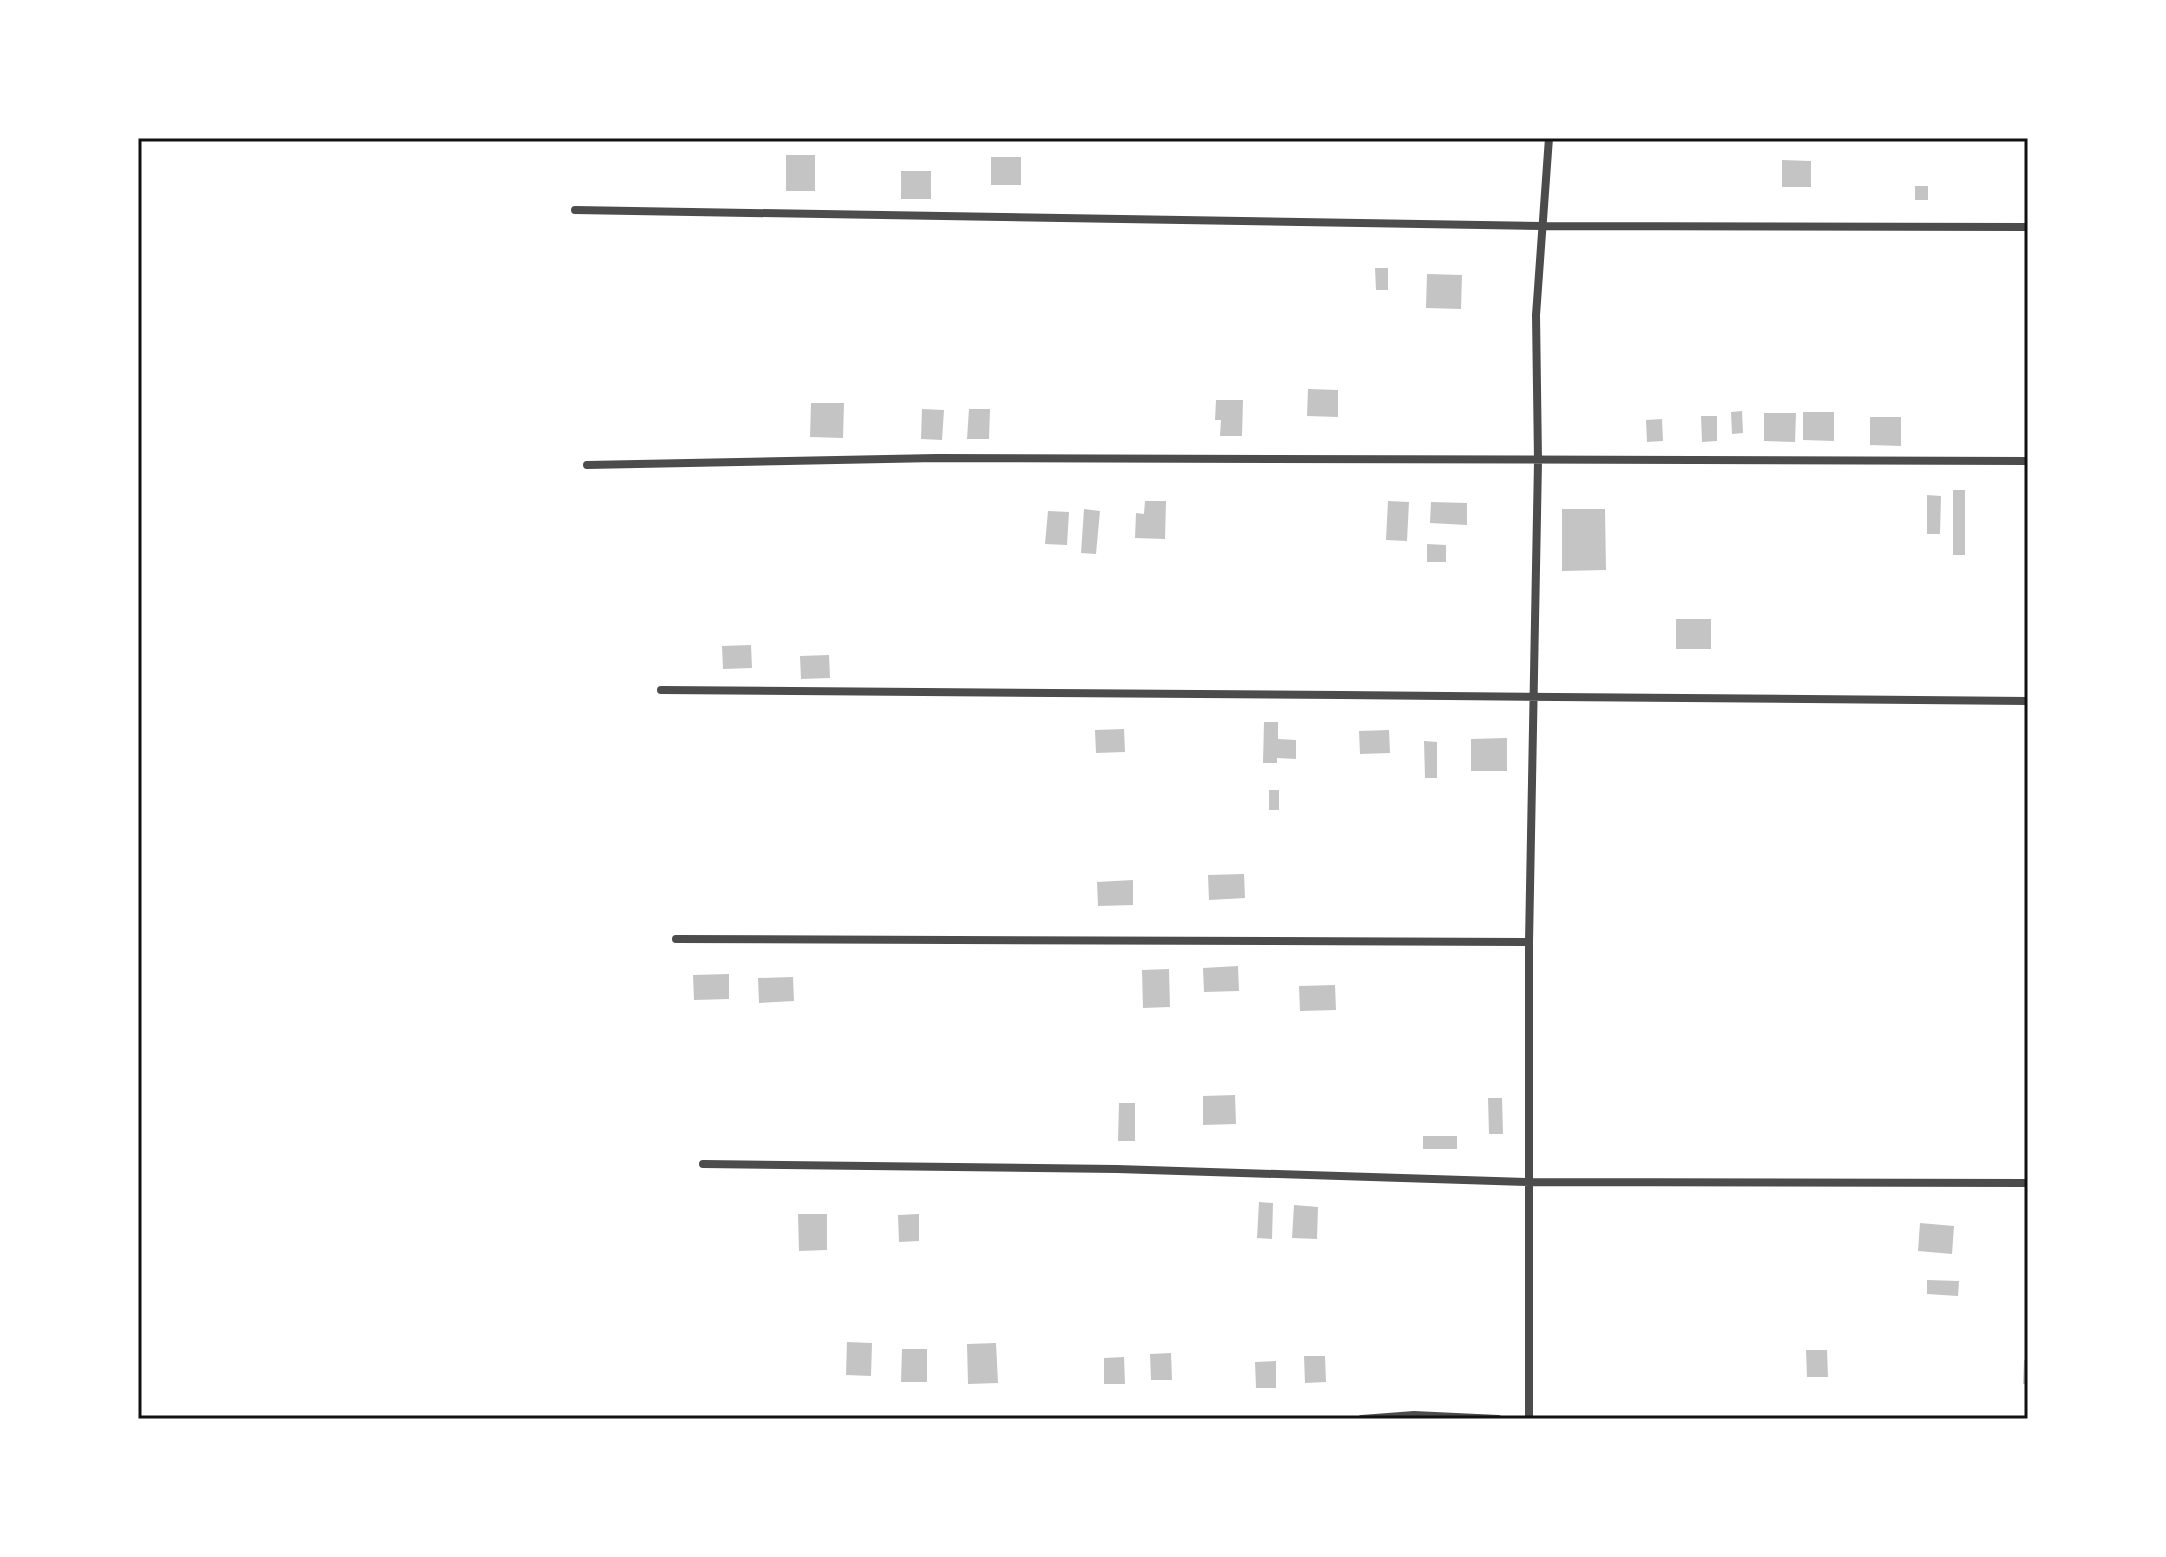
<svg xmlns="http://www.w3.org/2000/svg" width="2166" height="1557" viewBox="0 0 2166 1557" font-family="'Source Sans 3',sans-serif">
  <style>
    .building { fill: #c4c4c4 }
    .lines { fill: none; stroke-linecap: round; stroke-linejoin: round }
    .minor { stroke: #4c4c4c; stroke-width: 8 }
    .neatline { fill: none; stroke: #111; stroke-width: 3 }
  </style>
  <rect width="100%" height="100%" fill="#fff"/>
  <path class="building" d="M786,155H815V191H786Z
    M991,157H1021V185H991Z
    M1782,160L1811,161V187H1782Z
    M901,171H931V199H901Z
    M1915,186H1928V200H1915Z
    M1375,268H1388V290H1376Z
    M1427,274L1462,275L1461,309L1426,308Z
    M1308,389L1338,390V417L1307,416Z
    M1216,400H1243L1242,436H1220L1221,420H1215Z
    M811,403H844L843,438L810,437Z
    M922,409L944,410L942,440L921,439Z
    M969,409H990L989,439H967Z
    M1742,411L1743,433L1732,434L1731,412Z
    M1803,412H1834V441L1803,440Z
    M1764,413H1796L1795,442L1764,441Z
    M1701,416H1717V441L1702,442Z
    M1870,417H1901V446L1870,445Z
    M1662,419L1663,441L1647,442L1646,420Z
    M1953,490H1965V555H1953Z
    M1927,495L1941,496L1940,534H1927Z
    M1145,501H1166L1165,539L1135,538L1136,513L1144,514Z
    M1388,501L1409,502L1407,541L1386,540Z
    M1431,502L1467,503V525L1430,523Z
    M1084,509L1100,511L1096,554L1081,553Z
    M1562,509H1605L1606,570L1562,571Z
    M1048,511L1069,512L1067,545L1045,544Z
    M1427,544L1446,545V562H1427Z
    M1676,619H1711V649H1676Z
    M751,645L752,668L723,669L722,646Z
    M829,655L830,678L801,679L800,656Z
    M1264,722H1278V739L1296,740V759L1277,758V763H1263Z
    M1124,729L1125,752L1096,753L1095,730Z
    M1389,730L1390,753L1360,754L1359,731Z
    M1507,738V771H1471V739Z
    M1424,741L1437,742V778H1425Z
    M1269,790H1279V810H1269Z
    M1244,874L1245,898L1209,900L1208,875Z
    M1133,880V905L1098,906L1097,882Z
    M1238,966L1239,991L1204,992L1203,968Z
    M1169,969L1170,1007L1143,1008L1142,970Z
    M729,974V999L694,1000L693,975Z
    M793,977L794,1001L759,1003L758,978Z
    M1335,985L1336,1010L1300,1011L1299,986Z
    M1235,1095L1236,1124L1203,1125V1096Z
    M1488,1098H1502L1503,1134H1489Z
    M1119,1103H1135V1141H1118Z
    M1423,1136H1457V1149H1423Z
    M1259,1202L1273,1203L1272,1239L1257,1238Z
    M1294,1205L1318,1207L1317,1239L1292,1238Z
    M798,1214H827V1250L799,1251Z
    M919,1214V1241L899,1242L898,1215Z
    M1920,1223L1954,1226L1952,1254L1918,1251Z
    M1927,1280L1959,1281L1958,1296L1927,1294Z
    M847,1342L872,1343L871,1376L846,1375Z
    M996,1343L998,1383L968,1384L967,1344Z
    M902,1349H927V1382H901Z
    M1806,1350H1827L1828,1377H1807Z
    M1171,1353L1172,1380H1151L1150,1354Z
    M1304,1356H1325L1326,1382L1305,1383Z
    M1124,1357L1125,1384H1104V1358Z
    M2024,1360H2028V1384H2023Z
    M1276,1361V1388H1256L1255,1362Z"/>
  <g class="lines">
    <path class="minor" d="M575,210L1541,226L2028,227
      M587,465L936,458L2028,461
      M661,690C1117,691 1572,699 2028,701
      M676,939L1529,942
      M703,1164L1117,1169L1529,1182L2028,1183
      M1362,1419L1414,1415L1498,1419
      M1529,1419V942L1538,461L1536,315L1549,138"/>
  </g>
  <rect width="2166" height="1557" fill="none" stroke="#ffffff" stroke-width="280"/>
  <rect x="140" y="140" width="1886" height="1277" class="neatline"/>
</svg>
